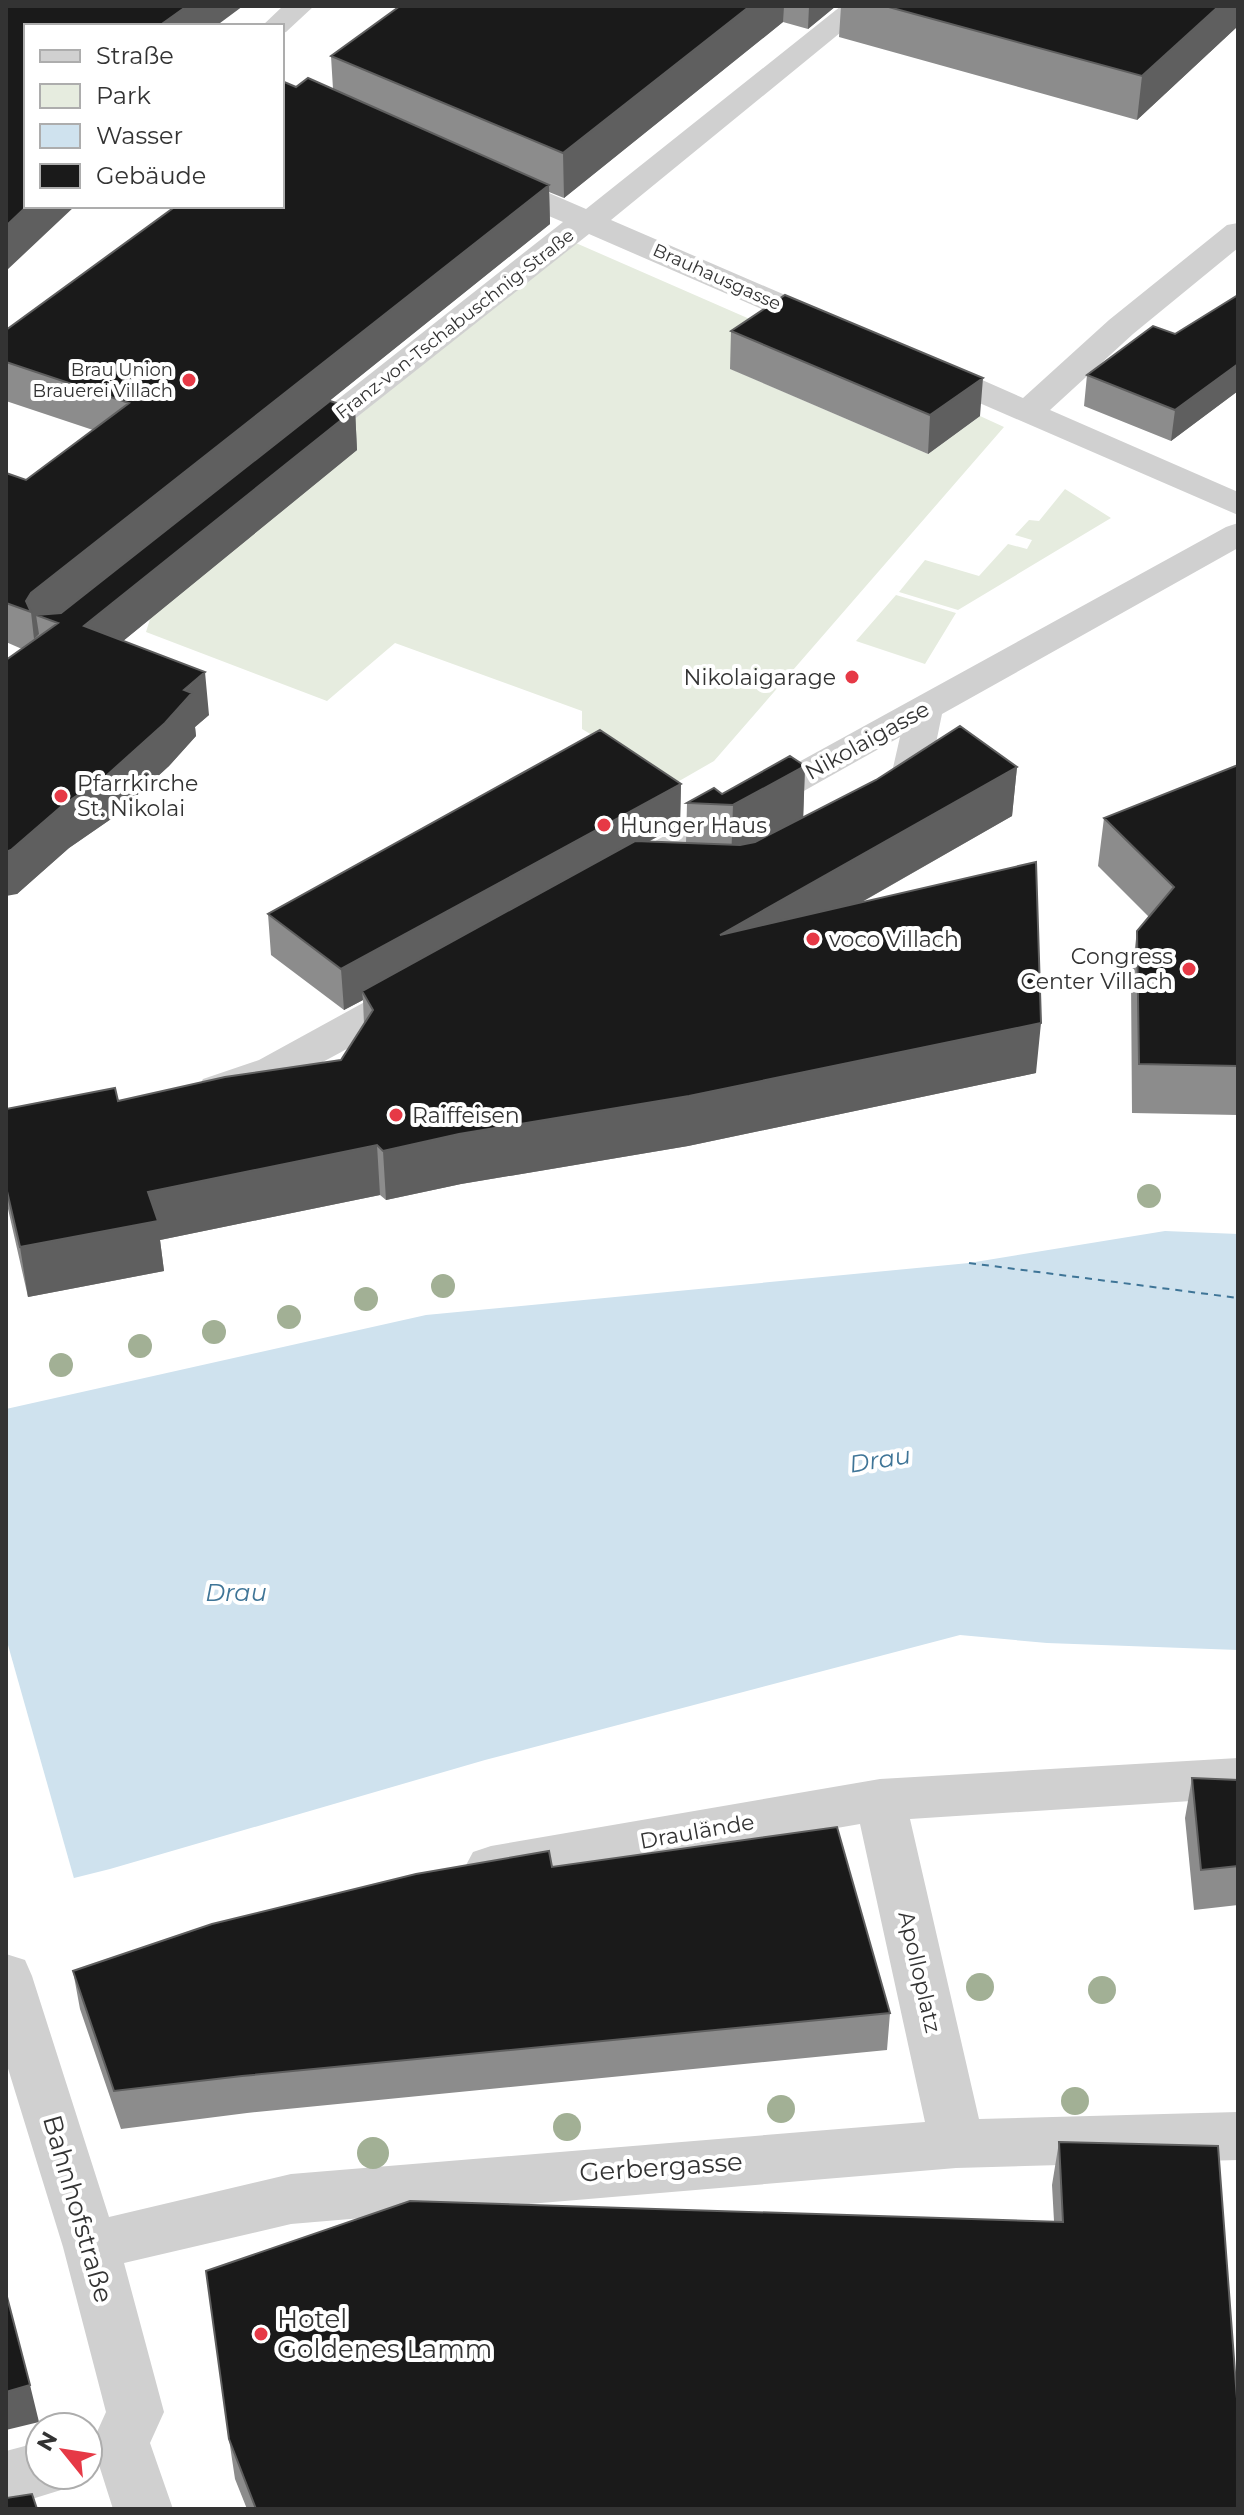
<svg xmlns="http://www.w3.org/2000/svg" width="1244" height="2515" viewBox="0 0 1244 2515" font-family="Montserrat,sans-serif">
  <style>
    .green { fill: #e6ecdf }
    .water { fill: #cfe2ee }
    .pier { fill: #fff }
    .lines { fill: none; stroke-linecap: round; stroke-linejoin: round }
    .ferry { stroke: #3f7597; stroke-width: 2; stroke-dasharray: 7 6; stroke-linecap: butt }
    .minor { fill: #d0d0d0; fill-rule: evenodd }
    .tree { fill: #a2b095 }
    .wall { fill: #8c8c8c }
    .shaded-wall { fill: #5f5f5f }
    .building { fill: #1a1a1a; stroke: #5f5f5f; stroke-width: 2 }
    .poi-dot { fill: #e63946; stroke: #fff; stroke-width: 3 }
    .labels { text-anchor: middle; stroke-width: 8; stroke-linejoin: round; paint-order: stroke }
    .far-street-label { font-size: 18px; fill: #333; stroke: #fff }
    .far-poi-label { font-size: 18px; fill: #333; stroke: #fff; text-anchor: end }
    .poi-label { font-size: 22px; fill: #333; stroke: #fff; text-anchor: start }
    .street-label { font-size: 22px; fill: #333; stroke: #fff }
    .water-label { font-size: 24px; font-style: italic; fill: #3f7597; stroke: #fff }
    .near-street-label { font-size: 26px; fill: #333; stroke: #fff }
    .near-poi-label { font-size: 26px; fill: #333; stroke: #fff; text-anchor: start }
  </style>
  <rect width="100%" height="100%" fill="#fff"/>
  <path class="green" d="M569,240L784,334L731,369L928,454L980,416L1004,427L714,761L674,784L582,729V711L395,643L327,701L146,632L150,619L324,439Z
    M1065,489L1111,518L958,610L899,592L925,560L979,576L1008,544L1027,549L1032,540L1015,535L1029,520L1039,521Z
    M896,595L956,613L925,664L856,641Z"/>
  <path class="water" d="M1165,1231L1238,1234V1650L1047,1643L960,1635L485,1760L110,1869L6,1895V1409L426,1315L969,1263Z"/>
  <path class="pier" d="M6,1638L75,1882L6,1899Z"/>
  <g class="lines">
    <path class="ferry" d="M969,1263L1238,1298"/>
    <path class="minor" d="M283,6H314L286,32L282,33V26H262Z
      M841,6H873L611,220L843,320L847,327L843,334L831,337L819,334L589,234L314,451L302,454L290,451L285,444L290,437L563,222L483,188L479,181L483,174H505L586,209Z
      M1238,223V248L1133,334L1050,410L1238,492V515L915,375L910,368L915,361L927,358L939,361L1023,398L1109,320L1227,225Z
      M1238,523V548L942,714L927,787C915,805 890,814 869,808L864,800L869,792L890,781L900,737L645,880L631,883L617,880L611,871L617,862L1226,527Z
      M417,977L431,981L437,990L431,999C384,1026 254,1113 203,1099L197,1089L203,1079L259,1060L403,981Z
      M1238,1758V1798L910,1819L979,2119L1238,2112V2160L956,2168L291,2224L124,2263L164,2412L150,2443L173,2509H113L92,2443L106,2412L63,2247L6,2062V1954L25,1960L32,1976L109,2217L291,2174L925,2122L860,1824L491,1888L473,1882L465,1867L473,1852L491,1846L880,1779Z
      M40,2442V2475H67L61,2490L6,2507V2451Z"/>
  </g>
  <g class="tree">
    <circle cx="1149" cy="1196" r="12"/>
    <circle cx="443" cy="1286" r="12"/>
    <circle cx="366" cy="1299" r="12"/>
    <circle cx="289" cy="1317" r="12"/>
    <circle cx="214" cy="1332" r="12"/>
    <circle cx="140" cy="1346" r="12"/>
    <circle cx="61" cy="1365" r="12"/>
    <circle cx="980" cy="1987" r="14"/>
    <circle cx="1102" cy="1990" r="14"/>
    <circle cx="1075" cy="2101" r="14"/>
    <circle cx="781" cy="2109" r="14"/>
    <circle cx="567" cy="2127" r="14"/>
    <circle cx="373" cy="2153" r="16"/>
  </g>
  <path class="wall" d="M400,6H836L808,29L783,22L564,198L549,192L550,224L259,457L355,409L357,450L123,641L209,715L195,727L196,736L169,766L111,819L69,848L17,894L22,649L6,642V473L26,480L93,430L6,401V330L282,206L296,87L333,89L331,56Z
    M841,6H1238V26L1137,120L839,37Z
    M1238,295V391L1171,441L1084,406L1087,375L1175,334Z
    M731,331L980,416L928,454L730,369Z
    M1238,765V1115L1132,1113L1131,979L1137,931L1149,917L1098,866L1104,818Z
    M805,766L803,817L1017,767L1012,816L862,902L1036,1073L688,1146L461,1184L386,1200L380,1195L160,1240L164,1271L28,1297L6,1200V1109L118,1101L341,1060L364,1024L363,1000L344,1010L271,955L268,914L681,784L680,824L650,841L686,843L687,803L722,794Z
    M1192,1778L1238,1780V1905L1194,1910L1185,1818Z
    M552,1867L890,2013L887,2050L247,2113L121,2129L80,2009L73,1971Z
    M1059,2142L1238,2509H247L235,2479L229,2439L1054,2221L1052,2185Z"/>
  <path class="shaded-wall" d="M187,6H243L216,26H159Z
    M750,6H784L783,22L564,198L563,153Z
    M809,6H836L808,29Z
    M1219,6H1238V26L1137,120L1142,76Z
    M549,185L550,224L54,622L36,615L39,634L34,639L31,612L26,601L31,593Z
    M27,206H75L6,271V226Z
    M1238,364V391L1171,441L1175,410Z
    M983,378L980,416L928,454L930,415Z
    M355,409L357,450L90,668L84,626Z
    M205,672L209,715L195,727L196,736L169,766L111,819L69,848L17,894L6,896V852Z
    M805,766L803,824L731,863L733,805Z
    M1017,767L1012,816L718,984L720,935Z
    M681,784L680,824L366,998L362,991L363,1000L344,1010L341,969Z
    M1041,1023L1036,1073L688,1146L461,1184L386,1200L383,1151L459,1134Z
    M377,1145L380,1195L160,1240L164,1271L28,1297L20,1247L148,1192Z
    M30,2385L39,2422L6,2430V2392Z"/>
  <path class="building" d="M6,6H187L159,26H26V206H27L6,226Z
    M400,6H750L563,153L331,56Z
    M885,6H1219L1142,76Z
    M308,78L549,185L31,593L26,601L31,612L6,603V473L26,480L129,403L6,362V330L176,206H282V81L296,87Z
    M785,295L983,378L930,415L731,331Z
    M1238,295V364L1175,410L1087,375L1153,326L1175,334Z
    M330,401L355,409L84,626L205,672L184,690L192,693L165,723L106,776L63,805L11,850L6,852V660L58,623L36,615L61,613Z
    M960,726L1017,767L720,935L1036,862L1041,1023L689,1096L459,1134L383,1151L377,1145L148,1192L158,1221L20,1247L6,1187V1109L115,1088L118,1101L225,1077L341,1060L373,1010L362,991L635,841L740,845L755,842L876,780Z
    M600,730L681,784L341,969L268,914Z
    M790,756L805,766L733,805L687,803L714,788L722,794Z
    M1238,765V1066L1139,1064L1137,931L1174,887L1104,818Z
    M1192,1778L1238,1780V1866L1201,1870Z
    M837,1827L890,2013L242,2076L114,2091L73,1971L212,1924L416,1874L549,1851L552,1867Z
    M1059,2142L1218,2146L1238,2412V2509H256L229,2439L206,2271L410,2201L1063,2222Z
    M6,2293L30,2385L6,2392Z
    M32,2494L37,2509H6V2498Z"/>
  <g class="poi-dot">
    <circle cx="189" cy="380" r="8"/>
    <circle cx="852" cy="677" r="8"/>
    <circle cx="61" cy="796" r="8"/>
    <circle cx="604" cy="825" r="8"/>
    <circle cx="813" cy="939" r="8"/>
    <circle cx="1189" cy="969" r="8"/>
    <circle cx="396" cy="1115" r="8"/>
    <circle cx="261" cy="2334" r="8"/>
  </g>
  <g class="labels">
    <g class="far-street-label">
      <text transform="translate(717 277) rotate(24)" y="6">Brauhausgasse</text>
      <text transform="translate(455 324) rotate(-38)" y="6">Franz-von-Tschabuschnig-Straße</text>
    </g>
    <g class="far-poi-label">
      <text x="173" y="376">Brau Union<tspan x="173" dy="21">Brauerei Villach</tspan></text>
    </g>
    <g class="poi-label">
      <text x="836" y="685" text-anchor="end">Nikolaigarage</text>
      <text x="77" y="791">Pfarrkirche<tspan x="77" dy="25">St. Nikolai</tspan></text>
      <text x="620" y="833">Hunger Haus</text>
      <text x="829" y="947">voco Villach</text>
      <text x="1173" y="964" text-anchor="end">Congress<tspan x="1173" dy="25">Center Villach</tspan></text>
      <text x="412" y="1123">Raiffeisen</text>
    </g>
    <g class="street-label">
      <text transform="translate(867 740) rotate(-29)" y="8">Nikolaigasse</text>
      <text transform="translate(697 1831) rotate(-10)" y="8">Draulände</text>
      <text transform="translate(920 1972) rotate(77)" y="8">Apolloplatz</text>
    </g>
    <g class="water-label">
      <text transform="translate(880 1460) rotate(-9)" y="8">Drau</text>
      <text x="236" y="1601">Drau</text>
    </g>
    <g class="near-street-label">
      <text transform="translate(661 2167) rotate(-4)" y="9">Gerbergasse</text>
      <text transform="translate(78 2209) rotate(74)" y="9">Bahnhofstraße</text>
    </g>
    <g class="near-poi-label">
      <text x="277" y="2328">Hotel<tspan x="277" dy="30">Goldenes Lamm</tspan></text>
    </g>
  </g>
  <rect width="1244" height="2515" fill="none" stroke="#333333" stroke-width="16"/>
  <rect x="24" y="24" width="260" height="184" fill="#ffffff" stroke="#adadad" stroke-width="2"/>
  <rect x="40" y="50" width="40" height="12" fill="#d0d0d0" stroke="#adadad" stroke-width="2"/>
  <text x="96" y="64" font-size="24" fill="#333333">Straße</text>
  <rect x="40" y="84" width="40" height="24" fill="#e6ecdf" stroke="#adadad" stroke-width="2"/>
  <text x="96" y="104" font-size="24" fill="#333333">Park</text>
  <rect x="40" y="124" width="40" height="24" fill="#cfe2ee" stroke="#adadad" stroke-width="2"/>
  <text x="96" y="144" font-size="24" fill="#333333">Wasser</text>
  <rect x="40" y="164" width="40" height="24" fill="#1a1a1a" stroke="#adadad" stroke-width="2"/>
  <text x="96" y="184" font-size="24" fill="#333333">Gebäude</text>
  <g transform="translate(64 2451) rotate(300)"><circle r="38" fill="#ffffff" stroke="#adadad" stroke-width="2"/>
  <path d="M0-6L14 30L0 20L-14 30Z" fill="#e63946"/>
  <text y="-12" font-size="22" font-weight="bold" text-anchor="middle" fill="#333333">N</text>
  </g>
</svg>
